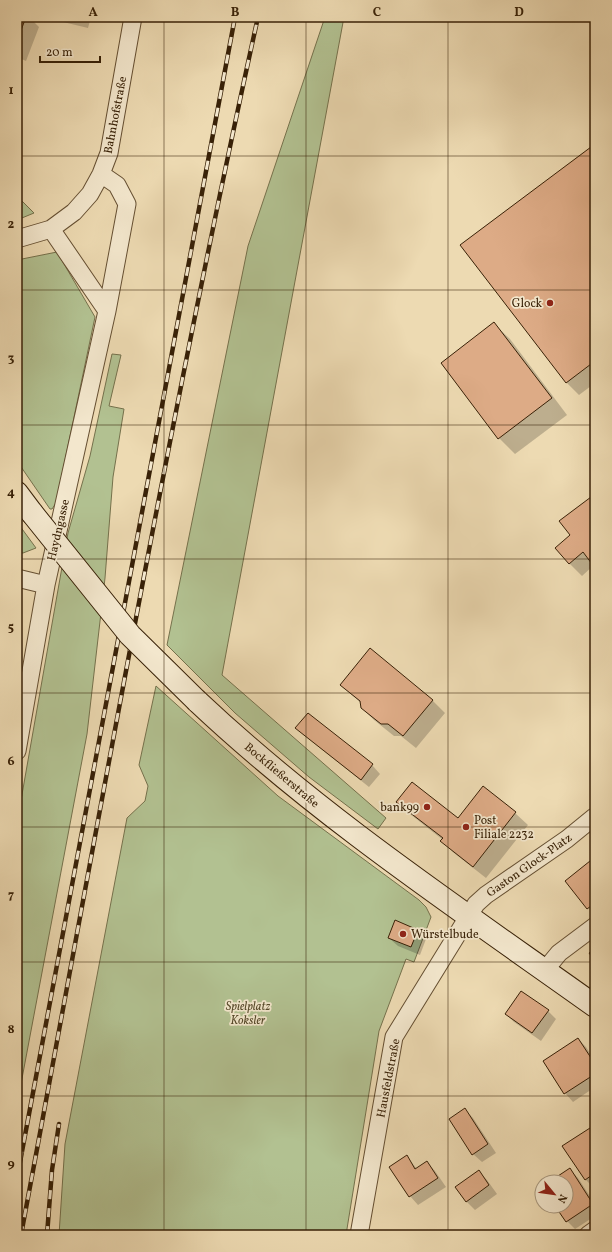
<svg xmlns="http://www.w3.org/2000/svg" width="612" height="1252" viewBox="0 0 612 1252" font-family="Vollkorn,serif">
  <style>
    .green { fill: #b2c191; stroke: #75714c }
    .shadow { fill: #0003 }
    .building { fill: #ddab86; stroke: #382107 }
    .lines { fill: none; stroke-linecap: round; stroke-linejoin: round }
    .street-casing { stroke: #654f32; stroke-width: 19 }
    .secondary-casing { stroke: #382107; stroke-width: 24 }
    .street { stroke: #f3e7cd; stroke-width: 17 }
    .secondary { stroke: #f3e7cd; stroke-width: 22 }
    .rail-casing { stroke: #382107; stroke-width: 4.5 }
    .rail { stroke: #f3e7cd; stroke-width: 3; stroke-dasharray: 9; stroke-linecap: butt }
    .secondary-bridge-casing { stroke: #382107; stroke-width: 24; stroke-linecap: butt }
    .secondary-bridge { stroke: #f3e7cd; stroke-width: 22 }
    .grid { fill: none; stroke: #382107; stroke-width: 1; stroke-opacity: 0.55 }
    .poi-dot { fill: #8f2418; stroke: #f3e7cd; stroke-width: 1.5 }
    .labels { text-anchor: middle; stroke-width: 3.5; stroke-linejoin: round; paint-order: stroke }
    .street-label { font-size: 12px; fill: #382107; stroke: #f3e7cd }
    .poi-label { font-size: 12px; fill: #382107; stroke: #f3e7cd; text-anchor: end }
    .park-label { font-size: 12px; font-style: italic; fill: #56492a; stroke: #f3e7cd }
    .neatline { fill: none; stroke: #382107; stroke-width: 1.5 }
    .grid-label { font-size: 13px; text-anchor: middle; font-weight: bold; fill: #382107 }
  </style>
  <rect width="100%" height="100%" fill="#eddab2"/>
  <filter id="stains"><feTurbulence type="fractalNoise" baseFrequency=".005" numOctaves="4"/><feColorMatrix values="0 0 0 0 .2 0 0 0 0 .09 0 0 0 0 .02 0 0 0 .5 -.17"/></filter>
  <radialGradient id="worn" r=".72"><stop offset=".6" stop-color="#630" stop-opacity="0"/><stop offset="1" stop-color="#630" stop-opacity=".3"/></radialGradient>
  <path class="green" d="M325,17H344L222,675L386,818L378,829L309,777L235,713L167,645L248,246Z
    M22,201L34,213L17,220V206Z
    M57,252L95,317L56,503L52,509H50L17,461V260Z
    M112,354L121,355L109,406L124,409L113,477L105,578L87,734L17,1105V823L68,533L90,456Z
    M17,522L36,548L23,553H17Z
    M156,686L278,796L419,900L426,907L431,917L414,962L406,959L379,1031L346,1235H59L65,1144L127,818L145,801L148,786L139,765Z"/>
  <path class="shadow" d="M17,17H29L39,27L26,61L17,57Z
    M58,17H91L88,28L63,22Z
    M17,59L21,62L17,71Z
    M595,145V383L579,395L567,383Z
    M494,324L510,339L567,415L515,454L499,438L442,363Z
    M595,495V566L594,565L582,576L569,563L571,536Z
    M341,685L432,700L445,713L416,748L401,736H394L374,720L362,708L361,703Z
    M297,728L372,765L380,774L369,787L305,736Z
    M398,802L458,820L515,813L528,825L486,878L454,853L442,841L443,840L410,814Z
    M595,858V915L588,908Z
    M418,930L426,939L420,955L398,946L389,938Z
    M548,1011L556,1019L541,1041L514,1022L506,1014Z
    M578,1039L586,1047L595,1061V1087L573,1102L565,1093Z
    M465,1110L473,1118L496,1153L482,1162L473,1154Z
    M590,1129L595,1134V1189L585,1179Z
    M407,1157L417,1169L427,1162L435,1171L446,1187L418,1205L410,1196Z
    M570,1170L578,1178L595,1204V1216L575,1229L567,1221L557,1206H566V1182H551Z
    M479,1172L487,1180L497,1194L475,1210L466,1201Z"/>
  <path class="building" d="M17,17H26L17,41Z
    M67,17H81L80,20Z
    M595,144V361L566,383L460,245Z
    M494,322L552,398L498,439L441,363Z
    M595,494V568L583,552L569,564L555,548L570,535L559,521Z
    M370,648L433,700L403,736L388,724H381L361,708L360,701L340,685Z
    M308,713L373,764L361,780L295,728Z
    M412,782L458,818L483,786L516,812L473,867L440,841L443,838L396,802Z
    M595,857V903L587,909L565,881Z
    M395,920L418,930L411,947L388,938Z
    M595,949V961L589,953Z
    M521,991L549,1010L532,1033L505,1014Z
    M578,1038L595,1064V1074L564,1094L543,1061Z
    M465,1108L488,1144L472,1155L449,1119Z
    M590,1128L595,1135V1173L585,1180L562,1146Z
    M407,1155L415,1169L427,1161L438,1178L409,1197L389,1167Z
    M570,1168L593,1204L566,1222L555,1206H566V1182H549Z
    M479,1170L489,1185L466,1202L455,1187Z"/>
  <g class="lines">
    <g class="street-casing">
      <path id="street" d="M51,229L107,311
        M17,239L51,229L74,212L90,194L101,174L109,153L133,17
        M17,578L46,585
        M17,751L46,585L107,311L127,204L117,185L101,174
        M545,970L559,953L595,926
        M359,1235L394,1037L476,904L486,895L567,839L594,817
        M588,1235L595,1230"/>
    </g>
    <g class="secondary-casing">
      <path id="secondary" d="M17,493L32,513
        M197,701C319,816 459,909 595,1006"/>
    </g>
    <use href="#street" class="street"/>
    <use href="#secondary" class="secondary"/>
    <g class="rail-casing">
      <path id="rail" d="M17,1178L235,17
        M21,1235C97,829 169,421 258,17
        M47,1235L52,1170L59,1124"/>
    </g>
    <use href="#rail" class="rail"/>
    <g class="secondary-bridge-casing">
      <path id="secondary-bridge" d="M32,513L130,635L197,701"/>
    </g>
    <use href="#secondary-bridge" class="secondary-bridge"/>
  </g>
  <path class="grid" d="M164,17V1235M306,17V1235M448,17V1235M17,156H595M17,290H595M17,425H595M17,559H595M17,693H595M17,827H595M17,962H595M17,1096H595"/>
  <g class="poi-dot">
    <circle cx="550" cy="303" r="4"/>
    <circle cx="427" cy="807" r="4"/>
    <circle cx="466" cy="827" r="4"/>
    <circle cx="403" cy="934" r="4"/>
  </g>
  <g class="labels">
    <g class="street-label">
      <text transform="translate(115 115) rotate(-79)" y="4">Bahnhofstraße</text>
      <text transform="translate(58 530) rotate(-77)" y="4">Haydngasse</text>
      <text transform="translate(282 775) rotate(40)" y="4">Bockfließerstraße</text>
      <text transform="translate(529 865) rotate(-35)" y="4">Gaston Glock-Platz</text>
      <text transform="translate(388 1078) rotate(-79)" y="4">Hausfeldstraße</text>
    </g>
    <g class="poi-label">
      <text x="542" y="307">Glock</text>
      <text x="419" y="811">bank99</text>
      <text x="474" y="824" text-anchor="start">Post<tspan x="474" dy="14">Filiale 2232</tspan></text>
      <text x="411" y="938" text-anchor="start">Würstelbude</text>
    </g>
    <g class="park-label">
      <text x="248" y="1010">Spielplatz<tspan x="248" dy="14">Koksler</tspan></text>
    </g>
  </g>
  <rect width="612" height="1252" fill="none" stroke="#eddab2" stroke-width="44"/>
  <g transform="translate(554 1194) rotate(119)"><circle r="19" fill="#f3e7cd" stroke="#a8987e"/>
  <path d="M0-3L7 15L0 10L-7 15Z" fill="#8f2418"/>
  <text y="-6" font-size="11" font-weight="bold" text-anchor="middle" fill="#382107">N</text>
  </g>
  <path d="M40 56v6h60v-6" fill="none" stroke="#382107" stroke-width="2"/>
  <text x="46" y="56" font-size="12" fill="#382107" stroke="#f3e7cd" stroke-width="3" paint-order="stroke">20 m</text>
  <rect x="22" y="22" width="568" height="1208" class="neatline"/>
  <g class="grid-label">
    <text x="93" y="16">A</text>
    <text x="235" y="16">B</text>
    <text x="377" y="16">C</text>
    <text x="519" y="16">D</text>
    <text x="11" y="94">1</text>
    <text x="11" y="228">2</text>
    <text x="11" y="362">3</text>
    <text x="11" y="496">4</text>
    <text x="11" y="631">5</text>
    <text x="11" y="765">6</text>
    <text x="11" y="899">7</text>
    <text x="11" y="1033">8</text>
    <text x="11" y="1167">9</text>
  </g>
  <rect width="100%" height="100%" filter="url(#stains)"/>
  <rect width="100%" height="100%" fill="url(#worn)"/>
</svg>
